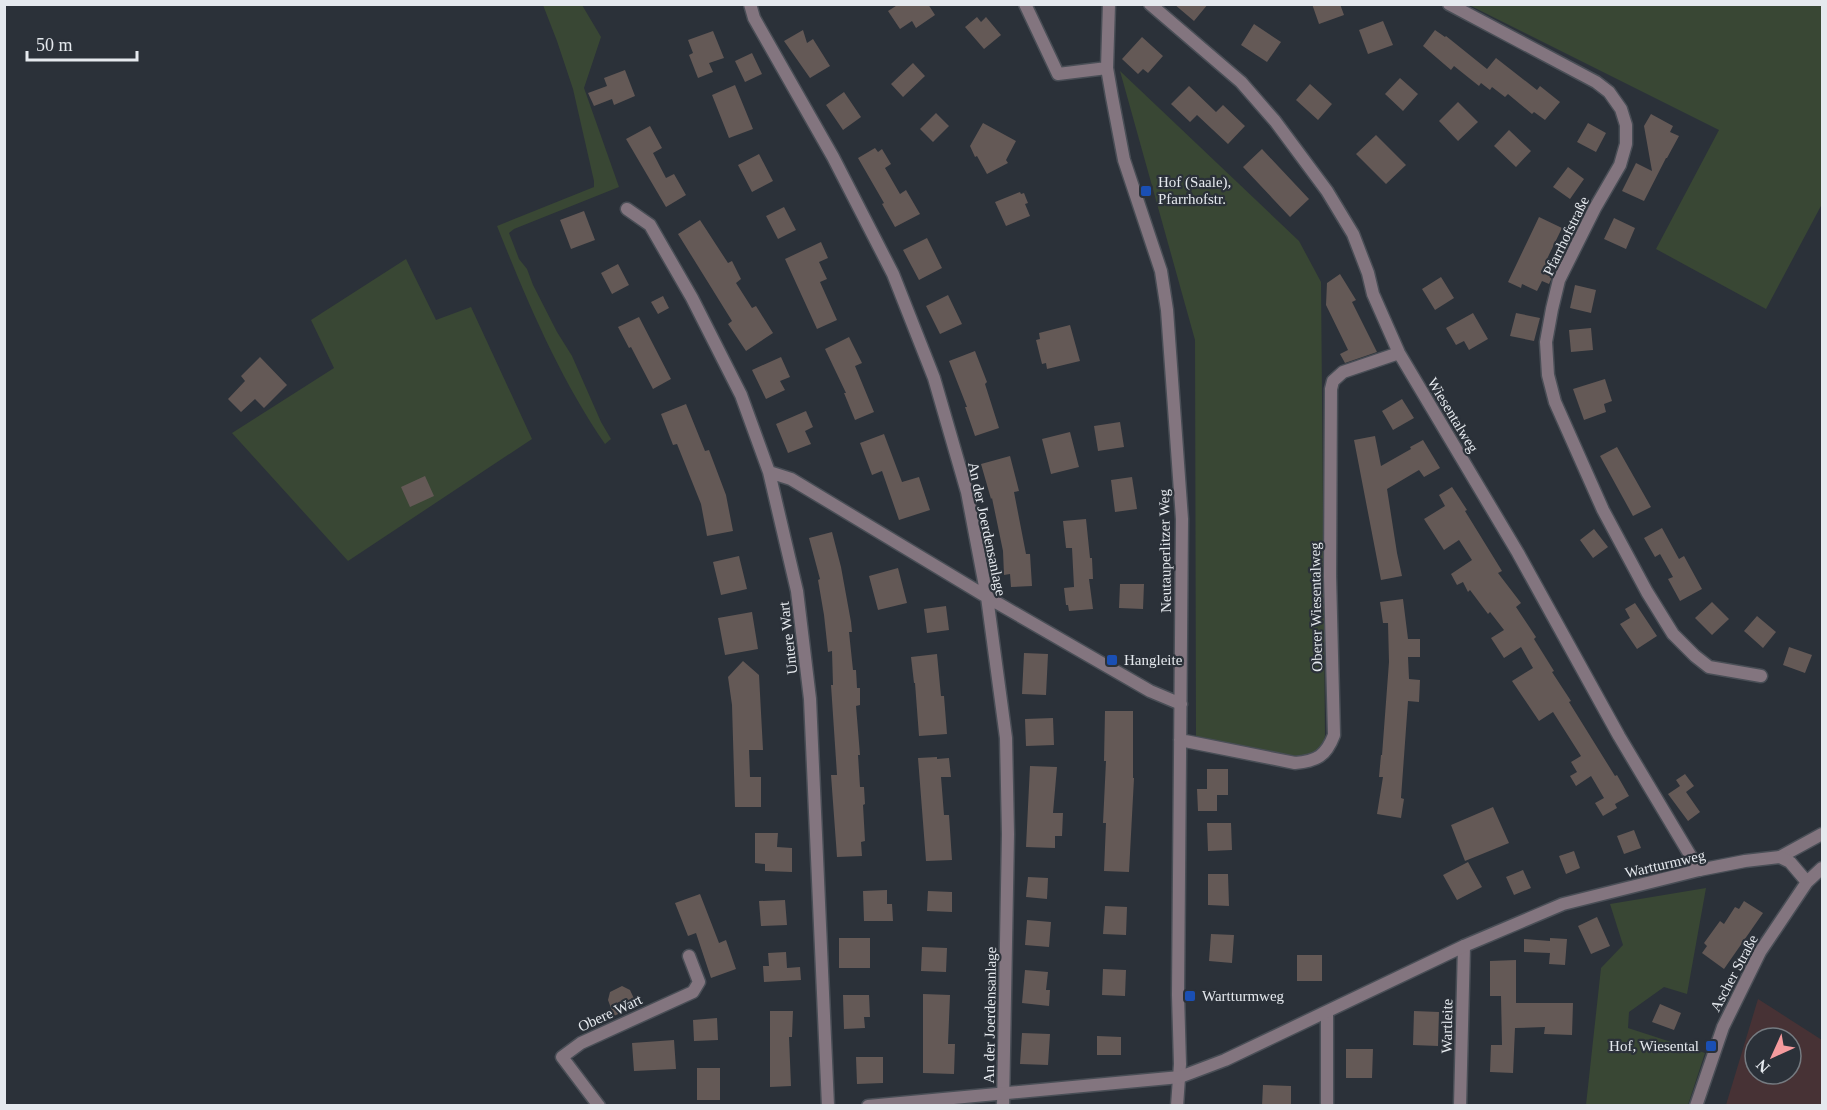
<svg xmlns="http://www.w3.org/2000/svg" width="1827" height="1110" viewBox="0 0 1827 1110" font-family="'Times New Roman',serif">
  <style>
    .industrial { fill: #473235; fill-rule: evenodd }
    .green { fill: #394734 }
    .building { fill: #645956 }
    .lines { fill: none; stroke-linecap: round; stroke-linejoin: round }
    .minor-casing { stroke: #494e56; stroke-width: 15 }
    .tertiary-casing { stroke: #494e56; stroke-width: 15 }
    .minor { stroke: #83757f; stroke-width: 12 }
    .tertiary { stroke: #83757f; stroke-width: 12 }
    .transit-dot { fill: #1a4fb4; stroke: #2b3139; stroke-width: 2 }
    .labels { text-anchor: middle; stroke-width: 4.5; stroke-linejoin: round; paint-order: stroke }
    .poi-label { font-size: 15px; fill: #e5e9ee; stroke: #2b3139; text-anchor: start }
    .street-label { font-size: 15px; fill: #e5e9ee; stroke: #2b3139 }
  </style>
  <rect width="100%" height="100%" fill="#2b3139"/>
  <path class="industrial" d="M1758,999L1822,1040V1105H1726ZM1755,1038H1791V1074H1755Z"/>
  <path class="green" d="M543,5H582L601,37L584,88L619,187L514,229L509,233L519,259L527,269L533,285L557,332L572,356L601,422L611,439L605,444C559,377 527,301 497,226L594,187V181L573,89L557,41Z
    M1469,5H1822V204L1766,309L1656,249L1719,130Z
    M1120,71L1299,241L1321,282L1325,736L1322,747L1306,760L1196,738L1195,340Z
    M406,259L436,320L471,307L532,439L348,561L232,433L334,368L311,320Z
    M1706,888L1687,994L1664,987L1629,1012L1628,1028L1705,1053L1688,1105H1586L1601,968L1623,945L1610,904Z"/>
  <path class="building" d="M899,4H928L935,15L916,28L912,21L900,29L888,11Z
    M1174,4H1208L1194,21Z
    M1312,4H1340L1344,15L1319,24Z
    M977,17L981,22L986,17L1001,35L984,49L965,27Z
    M1383,21L1393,45L1368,54L1359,30Z
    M1254,24L1281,42L1267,62L1241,45Z
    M803,30L807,43L813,39L830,66L810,78L784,41Z
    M1435,30L1445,37L1446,36L1487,69L1496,58L1537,90L1540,86L1560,102L1545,120L1534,112L1532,114L1508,94L1505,97L1492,87L1490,90L1481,83L1479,86L1454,66L1451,70L1423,46Z
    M713,31L724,58L709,63L713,72L698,78L689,55L693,53L688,40Z
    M1142,37L1163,56L1148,73L1143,69L1138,74L1122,59Z
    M752,53L762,74L745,82L735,61Z
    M913,63L925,76L903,97L891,84Z
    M625,70L635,96L614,105L612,99L594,106L588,93L607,86L604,78Z
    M1400,78L1418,94L1403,111L1385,94Z
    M1310,84L1332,104L1318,120L1296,100Z
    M735,85L753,129L729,138L712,95Z
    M1189,86L1216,112L1223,105L1245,126L1228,144L1197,115L1190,122L1171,104Z
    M844,92L861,117L843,130L826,105Z
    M1458,102L1478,122L1458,141L1439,121Z
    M936,113L949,126L933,142L920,129Z
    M1651,114L1673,126L1670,132L1679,136L1667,158H1666L1644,201L1622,191L1636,163L1652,171L1644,126Z
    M983,123L1016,141L1006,160L1008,163L987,174L977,156L975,157L970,146Z
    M1588,123L1606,133L1596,152L1577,142Z
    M650,126L662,148L653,153L666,178L674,174L686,195L666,207L626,139Z
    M1509,130L1531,151L1516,167L1494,146Z
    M1376,135L1406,165L1386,184L1356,154Z
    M875,148L878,152L882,149L891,164L885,168L900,194L906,190L920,214L895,227L882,204L884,203L858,158Z
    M1262,149L1309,199L1290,217L1243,167Z
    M759,154L773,181L752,192L738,165Z
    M1568,167L1584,179L1570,199L1553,187Z
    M1020,192L1021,194L1024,193L1028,203L1025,204L1030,216L1006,226L995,202Z
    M784,207L796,230L778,239L766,216Z
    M584,211L595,240L571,249L560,220Z
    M1539,217L1562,228L1546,261L1557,266L1549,284L1542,281L1537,291L1522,284L1521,288L1508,282Z
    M1614,218L1635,228L1626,249L1604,239Z
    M700,220L728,263L732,261L741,279L736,283L752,308L756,306L773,333L746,351L728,324L732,321L678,234Z
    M927,238L942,268L919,280L903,250Z
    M821,242L828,258L819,262L827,279L820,282L837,320L817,329L785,259Z
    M618,264L629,285L612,294L601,273Z
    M1340,274L1356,300L1352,302L1377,352L1345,363L1340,354L1348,350L1326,305L1327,283Z
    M1441,277L1454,298L1435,310L1422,289Z
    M1575,285L1596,290L1591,313L1570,308Z
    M948,295L962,324L940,334L926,306Z
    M663,296L669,308L658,314L651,302Z
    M1473,313L1488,339L1469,350L1464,341L1456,345L1446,328Z
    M1516,313L1540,318L1534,341L1510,336Z
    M639,317L671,379L653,389L631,347L629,348L618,327Z
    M1070,325L1080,361L1047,369L1046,363L1042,364L1036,340L1040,339L1039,333Z
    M1591,328L1593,350L1571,352L1569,330Z
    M849,337L862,363L855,366L874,412L855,420L844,393H846L825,349Z
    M975,351L987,382L985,384L999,428L975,436L965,407H967L949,361Z
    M260,357L287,385L264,408L255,399L241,412L228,399L245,381L241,376Z
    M781,357L790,377L780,381L785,390L766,399L752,370Z
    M1605,379L1612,401L1604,404L1606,412L1584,420L1573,389Z
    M1402,399L1414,418L1393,430L1382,411Z
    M686,404L705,451L709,450L726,495L733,531L707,536L701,504L677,444L673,445L661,414Z
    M806,411L813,427L805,431L811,444L788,453L776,424Z
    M1120,422L1124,447L1098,451L1094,426Z
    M1070,432L1079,467L1051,474L1042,439Z
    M884,434L902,482L919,477L930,510L899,520L882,471L872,475L860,443Z
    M1375,436L1381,466L1411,449L1410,447L1423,440L1440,468L1424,477L1419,470L1387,489L1397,553L1402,576L1381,580L1354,440Z
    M1617,447L1651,507L1633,516L1600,456Z
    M1010,456L1019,491L1014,492L1026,554H1030L1032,586L1011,587L1010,574L1004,575L1003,551L992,498L991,499L981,464Z
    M425,476L434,496L410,507L401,487Z
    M1132,477L1137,509L1115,512L1111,480Z
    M1452,487L1467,510L1465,511L1502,571L1498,573L1521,603L1516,607L1536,637L1534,639L1554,671L1552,672L1571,701L1569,702L1615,776L1617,775L1629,796L1615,804L1617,808L1603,816L1595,803L1604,798L1591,776L1576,786L1570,776L1577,772L1571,762L1581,756L1553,712L1539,721L1512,681L1533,668L1521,647L1504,658L1491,638L1504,630L1490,612L1488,614L1470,590L1468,592L1463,582L1457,585L1451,574L1472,560L1459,540L1444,550L1424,519L1445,506L1439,495Z
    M1086,519L1090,558H1092L1093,579H1089L1093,609L1069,611L1068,605H1066L1064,588L1074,587L1072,548H1066L1063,521Z
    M1662,528L1679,559L1684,556L1702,589L1680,601L1668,579L1673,577L1660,554L1655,557L1644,538Z
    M1594,529L1608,547L1593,558L1580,540Z
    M832,532L841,567L851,622L852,632H849L853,670H856L857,688H860V705L856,706L860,755H858L860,787H864L865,804L863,805L865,841L861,842L862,856L837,857L831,775H837L831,685H833L832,651L828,652L824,615L818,580L820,579L809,538Z
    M739,556L747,589L721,595L713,562Z
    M898,568L907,603L878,610L869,576Z
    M1120,584H1144L1143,609L1119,608Z
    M1403,599L1408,639H1420V657H1408L1409,679L1420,680L1419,702L1408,701L1401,798L1404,799L1401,818L1377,814L1383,777H1379L1381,755H1382L1389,662L1388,623H1383L1380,602Z
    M1712,602L1729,619L1712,635L1695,618Z
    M1635,603L1657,636L1637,649L1620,624L1630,618L1625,609Z
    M946,606L949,630L927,633L924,609Z
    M752,612L758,649L725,655L718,618Z
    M1757,616L1776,632L1763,648L1744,631Z
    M1789,647L1812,655L1805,673L1783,665Z
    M1024,653L1048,654L1046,695L1022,694Z
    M937,654L941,696H944L947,734L919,736L915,683H914L911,657Z
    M743,661L759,675L763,750H749L750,777H761V807H735L732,705L728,677Z
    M1105,711H1133V778H1134L1129,872L1104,871L1106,823H1103L1106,761H1104Z
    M1053,718L1054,745L1026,746L1025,719Z
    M937,757V759L949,758L951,777H941L944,815H949L952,860L926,861L918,758Z
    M1030,766L1057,767L1053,813H1063L1062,836H1055V848L1026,847Z
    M1207,769H1228V795H1217V811H1198L1197,789H1207Z
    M1685,774L1694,786L1686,792L1700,812L1688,821L1668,794L1680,786L1676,780Z
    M1493,807L1509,843L1465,861L1451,825Z
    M1207,823H1231L1232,850L1208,851Z
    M1634,830L1641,848L1624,854L1617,836Z
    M755,833H778L777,847L792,848V872L765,871V864L755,863Z
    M1574,851L1580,868L1566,874L1559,856Z
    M1468,862L1482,887L1457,900L1443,875Z
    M1523,870L1531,888L1514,895L1506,877Z
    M1208,874H1228L1229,906L1208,905Z
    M1028,877L1048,878L1047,899L1026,897Z
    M887,890V904H892L893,921H864L863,891Z
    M928,891L952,892V912L927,911Z
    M700,894L719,943L726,940L736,969L711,978L696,933L688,936L675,903Z
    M785,900L787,925L761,926L759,901Z
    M1744,901L1763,913L1724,969L1702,953L1707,946L1704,943L1720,921L1724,924L1735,907L1739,909Z
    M1105,906L1127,907L1126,935L1103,934Z
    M1597,917L1610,946L1591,954L1578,926Z
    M1027,920L1051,922L1049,947L1025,945Z
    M1211,934L1234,935L1232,963L1209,961Z
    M839,938H870V968H839Z
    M1550,938L1567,939L1565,965L1549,964L1550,953L1524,952V939L1550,941Z
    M922,947L947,948L946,972L921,971Z
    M786,952L787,968L800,967L801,980L764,982L763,966H769L768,953Z
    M1297,955H1322V981H1297Z
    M1516,960V1003H1573L1572,1035L1544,1034L1545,1027L1515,1028L1513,1073L1490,1072L1491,1045H1502L1501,996H1490V961Z
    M1103,969L1126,970L1125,996L1102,995Z
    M1025,970L1048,972L1046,990H1050L1049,1006L1022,1003Z
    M622,986L630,990L637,1005L614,1016L608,1000L610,992Z
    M923,994L950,995L948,1044H955L954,1074L923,1073Z
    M843,995H869L870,1017H864L865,1028L844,1029Z
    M1660,1004L1681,1013L1674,1030L1652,1022Z
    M770,1011H793L792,1037H789L791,1086L770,1087Z
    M1414,1011L1439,1012L1438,1046L1413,1045Z
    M717,1018L718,1040L694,1041L693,1020Z
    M1022,1033L1050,1034L1048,1065L1020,1064Z
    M1097,1036L1121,1037V1055H1097Z
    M674,1040L676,1069L634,1071L632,1043Z
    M1346,1049H1373L1372,1078H1346Z
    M856,1057H883V1083L857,1084Z
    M697,1068H720V1100H697Z
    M1263,1085L1291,1086V1106H1262Z"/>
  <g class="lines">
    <g class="minor-casing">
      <path id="minor" d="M750,4L754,18L833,157L893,274L934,378L967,492L987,597L1006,738L1008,834L1003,1106
        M1025,4L1058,74L1107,68
        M1109,4L1107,68L1112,97L1124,160L1161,271L1167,310L1182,519L1178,995L1180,1064L1177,1106
        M1150,4L1241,82L1275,121L1327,191L1353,234L1368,273L1373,294L1399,353L1518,553L1619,736L1699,870
        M1449,4L1596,82L1609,92L1621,109L1626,125V144L1620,165L1595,208L1559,280L1552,309L1546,342L1548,375L1555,402L1603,510L1647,592L1673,634L1695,656L1709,667L1761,676
        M627,209L650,225L692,298L741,395L769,472L797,591L810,699L828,1106
        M769,472L791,479L987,597L1150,691L1181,704
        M1180,740L1295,763C1317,761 1326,756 1334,735L1330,576L1331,389L1333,381L1343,372L1399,353
        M1780,857L1822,834
        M1327,1104V1012
        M599,1106L562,1057L581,1043L693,992L699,982L689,956
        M1460,1106L1464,946"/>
    </g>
    <g class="tertiary-casing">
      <path id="tertiary" d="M868,1106L1180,1077L1225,1060L1464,946L1563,904L1699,870L1745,861L1780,857L1790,862L1807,882
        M1696,1106L1723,1027L1760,952L1807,882L1822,868"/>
    </g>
    <use href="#minor" class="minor"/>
    <use href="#tertiary" class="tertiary"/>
  </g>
  <g class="transit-dot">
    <rect x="1140" y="185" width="12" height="12" rx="3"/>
    <rect x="1106" y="654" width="12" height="12" rx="3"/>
    <rect x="1184" y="990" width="12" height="12" rx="3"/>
    <rect x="1705" y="1040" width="12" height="12" rx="3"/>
  </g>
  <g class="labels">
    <g class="poi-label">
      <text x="1158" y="187">Hof (Saale),<tspan x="1158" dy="17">Pfarrhofstr.</tspan></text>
      <text x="1124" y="665">Hangleite</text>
      <text x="1202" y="1001">Wartturmweg</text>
      <text x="1699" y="1051" text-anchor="end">Hof, Wiesental</text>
    </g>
    <g class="street-label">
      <text transform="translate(1566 236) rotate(-64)" y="5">Pfarrhofstraße</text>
      <text transform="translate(1453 415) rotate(59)" y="5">Wiesentalweg</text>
      <text transform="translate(987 529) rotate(78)" y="5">An der Joerdensanlage</text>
      <text transform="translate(1165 551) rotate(-91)" y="5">Neutauperlitzer Weg</text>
      <text transform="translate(1316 607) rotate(-91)" y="5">Oberer Wiesentalweg</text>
      <text transform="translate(788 638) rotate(-97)" y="5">Untere Wart</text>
      <text transform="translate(1665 864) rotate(-13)" y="5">Wartturmweg</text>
      <text transform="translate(1734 973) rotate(-62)" y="5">Ascher Straße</text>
      <text transform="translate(610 1013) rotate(-25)" y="5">Obere Wart</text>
      <text transform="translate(990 1015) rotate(-89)" y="5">An der Joerdensanlage</text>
      <text transform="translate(1447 1026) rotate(-89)" y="5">Wartleite</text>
    </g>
  </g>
  <rect width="1827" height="1110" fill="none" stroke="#e5e9ee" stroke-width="12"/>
  <g transform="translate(1773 1056) rotate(225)"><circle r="28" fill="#2b3139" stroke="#757b81" stroke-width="1.5"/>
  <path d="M0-4.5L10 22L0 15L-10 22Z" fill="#f59b9e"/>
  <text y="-9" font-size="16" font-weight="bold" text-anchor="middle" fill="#e5e9ee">N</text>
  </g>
  <path d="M27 51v9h110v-9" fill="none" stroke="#e5e9ee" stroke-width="3"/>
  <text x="36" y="51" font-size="18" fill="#e5e9ee" stroke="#2b3139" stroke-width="4.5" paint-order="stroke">50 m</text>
</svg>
